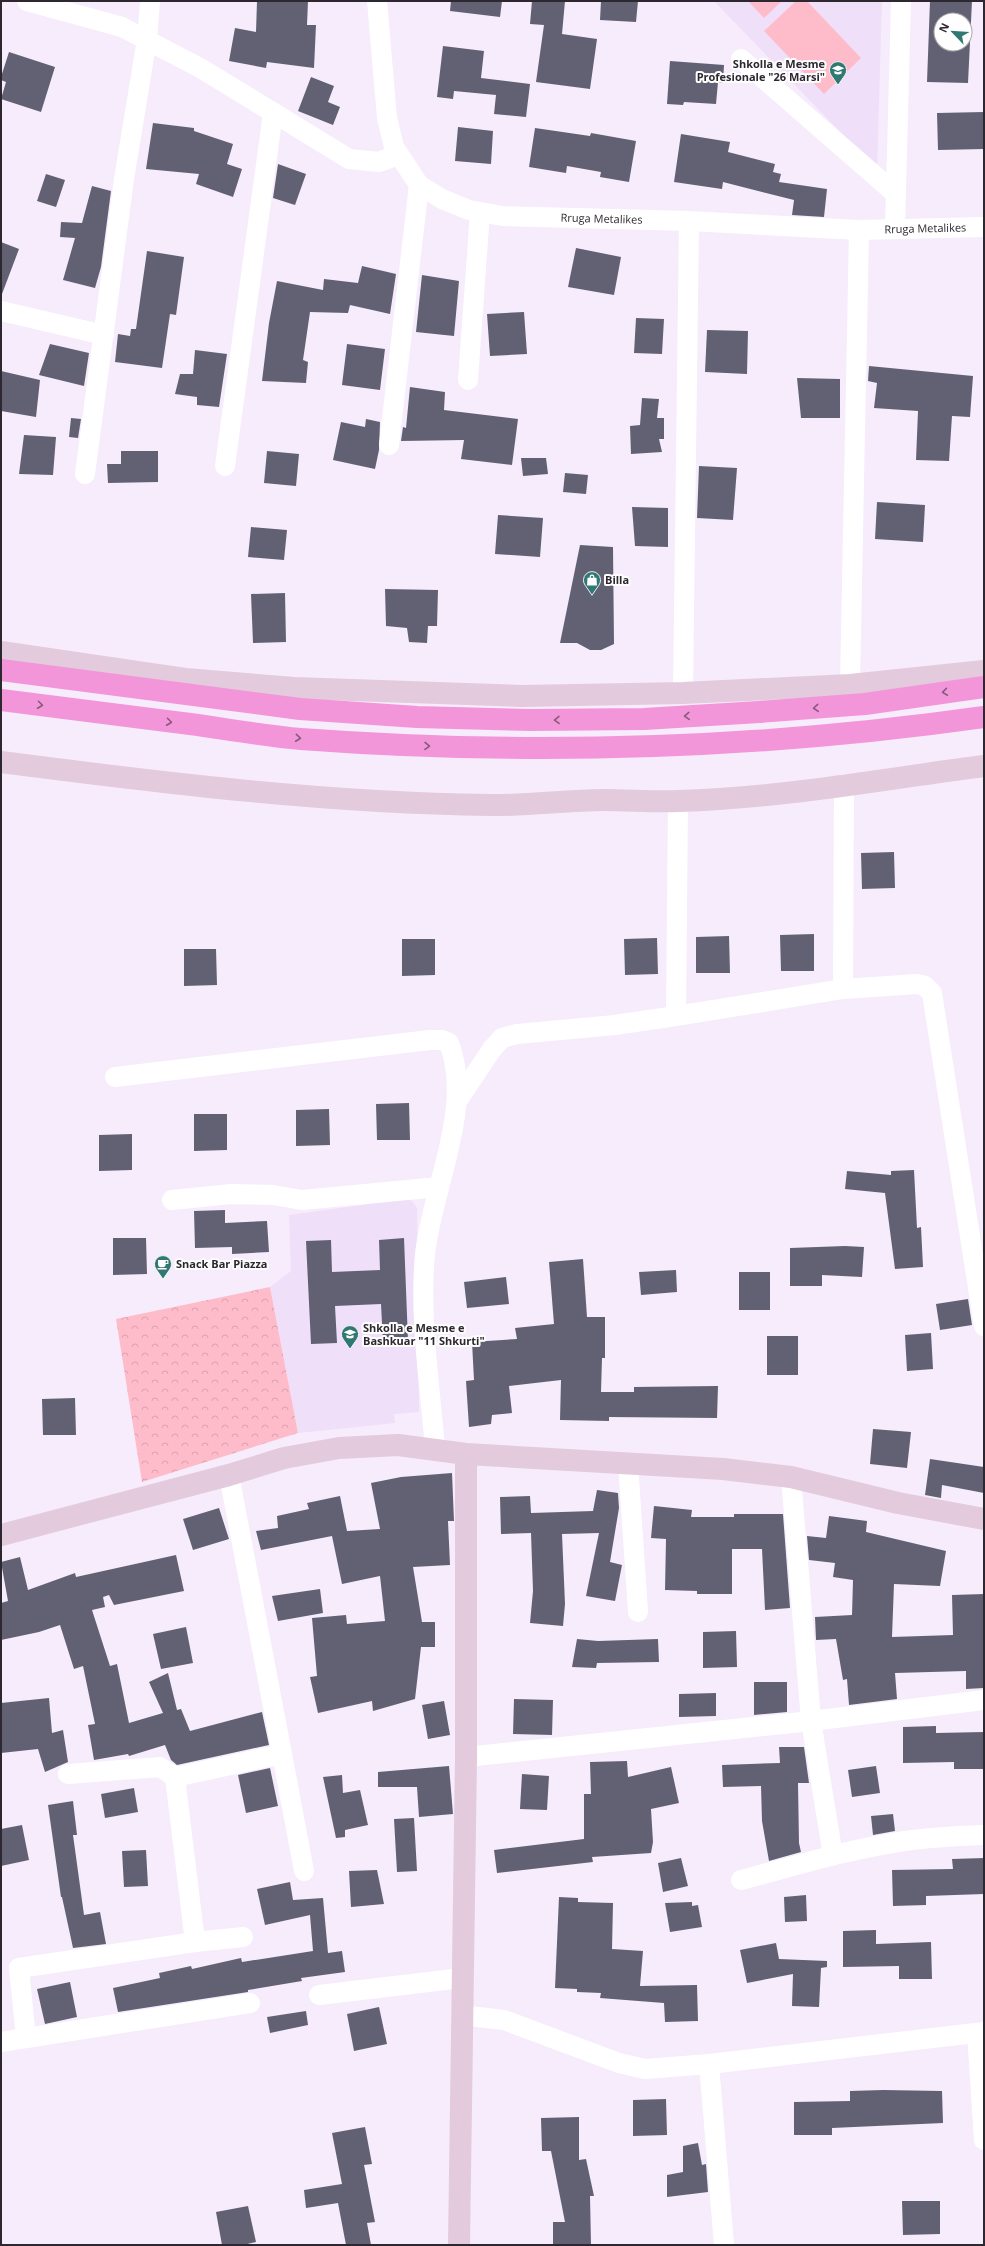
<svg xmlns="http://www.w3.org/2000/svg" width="985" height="2246" viewBox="0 0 985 2246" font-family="'Open Sans',sans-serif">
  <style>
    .built { fill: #efdff9 }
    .forest { fill: url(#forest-crowns) }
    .pitch { fill: #febccb }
    .building { fill: #626174; fill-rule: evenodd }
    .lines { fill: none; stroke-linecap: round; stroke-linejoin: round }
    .street { stroke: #fff; stroke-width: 20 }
    .secondary { stroke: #e3cadd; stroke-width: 22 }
    .highway { stroke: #f396d9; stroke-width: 22 }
    .oneway { stroke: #865a7b }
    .labels { text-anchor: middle; stroke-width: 4; stroke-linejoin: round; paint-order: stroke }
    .poi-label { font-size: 11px; font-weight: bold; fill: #2d282f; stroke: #fefefe; text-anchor: start }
    .street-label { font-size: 11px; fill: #2d282f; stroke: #fefefe }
  </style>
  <defs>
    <pattern id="forest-crowns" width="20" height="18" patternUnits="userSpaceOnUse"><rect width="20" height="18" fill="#febccb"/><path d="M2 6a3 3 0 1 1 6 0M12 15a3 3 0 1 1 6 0" fill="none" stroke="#daa2af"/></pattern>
  </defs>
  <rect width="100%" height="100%" fill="#f6ecfc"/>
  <path class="built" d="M714,1H882L877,170Z
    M406,1199L412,1201L417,1208L419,1412L394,1414L395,1423L298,1433L270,1287L291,1271L289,1215Z"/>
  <path class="forest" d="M270,1287L298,1433L142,1482L116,1319Z"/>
  <path class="pitch" d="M748,1H782L764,18Z
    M796,1H807L861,58L824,94L764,31Z"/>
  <path class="building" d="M257,1H308L307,25H316L314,68L267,62L266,68L229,61L235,28L256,32Z
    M451,1H502L500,17L450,11Z
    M532,1H565L562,34L597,39L590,89L536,82L544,25L530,24Z
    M601,1H638L636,22L600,20Z
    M930,1H972L968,83L927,82ZM941,20H965V44H941Z
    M443,46L484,51L481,78L530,84L526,117L494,114L496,95L454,91L453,99L437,97Z
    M9,52L55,67L41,112L1,99L6,82L1,80V77Z
    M670,61L724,65L723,83L718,82L716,104L684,102L683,105L667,104Z
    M311,77L334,86L328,102L340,107L333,125L298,111Z
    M984,112V149L938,150L937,113Z
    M153,123L194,128V131L233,144L227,164L242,169L233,197L196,184L199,174L146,169Z
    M458,127L493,131L491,164L455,161Z
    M535,128L590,136L591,133L636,141L629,182L600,177L601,172L567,166L566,173L529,167Z
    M681,134L730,142L728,152L775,164L773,172L781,174L779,182L827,189L824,217L792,215L794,200L723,182L722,189L674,182Z
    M278,164L306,174L295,205L273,198Z
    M46,174L65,180L56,207L37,201Z
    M92,186L111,191L101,267L95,288L63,280L75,238L60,237L61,222L82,223Z
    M1,242L19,249L2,294L1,293Z
    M576,248L621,257L614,295L568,287Z
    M147,251L184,257L176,315L170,314L162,368L115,362L118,334L130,336L131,329H136Z
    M362,266L396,274L390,314L350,305L348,313L310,312L303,360L308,362L306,383L262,381L269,323L277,281L323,290L324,279L358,283Z
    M422,275L459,281L454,336L416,332Z
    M524,312L527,354L490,356L487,314Z
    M636,318L664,319L662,354L634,353Z
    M707,330L748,331L747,374L705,372Z
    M50,344L89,353L84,386L39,375Z
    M347,344L385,349L380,390L342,385Z
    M195,350L227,354L219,407L197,405V397L175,394L180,374H193Z
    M869,366L973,376L970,417L952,416L949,461L916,460L918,411L874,408L877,383L868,381Z
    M1,371L40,380L36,417L1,411Z
    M797,378L840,379V418H801Z
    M410,387L445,392L444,410L518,419L512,465L461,459L464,440L401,441L403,427L406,428Z
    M642,398L659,399L657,418H664V439H659L662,452L631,454L630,426L640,425Z
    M71,418L81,419L78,438L69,437Z
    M366,419L380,422L379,450L375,469L333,460L341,422L365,427Z
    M24,435L56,437L53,475L19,474Z
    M121,451H158V482L108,483L107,464H121Z
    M267,451L299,454L296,486L264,483Z
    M521,458H546L548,474L523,476Z
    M699,466L737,468L733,520L697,518Z
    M565,473L588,475L586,494L563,492Z
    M877,502L925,505L923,542L875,539Z
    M632,507L668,508V547L635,546Z
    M498,515L543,518L540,557L495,554Z
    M251,527L287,530L284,560L248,557Z
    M580,545L613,547L614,644L601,650H590L577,643H560Z
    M385,589L438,590L437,626H428L427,643L409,642L407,628L386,626Z
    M285,593L286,642L253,643L251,594Z
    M894,852L895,888L862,889L861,853Z
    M814,934V971H781L780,935Z
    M729,936L730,973H696V937Z
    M657,938L658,974L625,975L624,939Z
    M402,939H435V975L402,976Z
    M184,949H216L217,985L184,986Z
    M409,1103L410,1140H377L376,1104Z
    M329,1109L330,1145L296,1146V1110Z
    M194,1114H227V1150L194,1151Z
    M132,1134V1170L99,1171V1135Z
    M914,1170L917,1228L921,1227L923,1267L895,1269L885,1193L845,1189L847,1171L891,1175V1171Z
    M225,1210V1223L267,1221L269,1252L232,1254V1247L195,1248L194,1211Z
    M113,1238H146L147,1274L113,1275Z
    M404,1238L408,1341L383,1343L381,1304L335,1306L337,1343L311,1344L306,1241L331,1240L332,1272L380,1270L379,1240Z
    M845,1246L864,1247L862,1277L822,1275V1286H790V1248Z
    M583,1259L587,1317H605V1358H602L601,1392H634V1387L718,1386L717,1418L609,1417V1421L560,1420L561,1380L509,1386L512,1413L492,1415L491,1424L469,1427L466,1381L474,1380L472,1342L517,1339L515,1328L554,1324L549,1262Z
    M676,1270L677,1292L641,1295L639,1272Z
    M739,1272H770V1310H739Z
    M506,1277L509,1304L467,1308L464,1282Z
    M968,1299L972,1325L940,1330L936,1304Z
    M931,1333L933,1369L907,1371L905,1335Z
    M767,1336H798V1375H767Z
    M75,1398L76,1435H43L42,1399Z
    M873,1429L911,1432L907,1468L870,1464Z
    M930,1459L984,1467V1493L942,1485L941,1498L925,1495Z
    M452,1473L454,1521H448L450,1565L413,1567L422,1622H435V1647H421L415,1699L373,1711L372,1701L318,1713L310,1677L317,1676L312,1618L346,1615L347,1624L385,1621L380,1576L342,1584L332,1536L261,1550L256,1531L278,1528L277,1516L309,1509L307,1503L340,1496L347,1531L380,1529L371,1483L401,1477Z
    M597,1490L618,1493L619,1508L610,1562L622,1565L615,1601L586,1596L599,1533L562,1534L565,1604L563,1626L530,1623L533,1591L531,1533L501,1534L500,1497L530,1496L531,1513L593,1511Z
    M654,1506L692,1510L691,1517H734V1514H783L790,1608L765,1610L762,1549H732V1594H697V1591L665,1590L666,1539L651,1538Z
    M219,1508L229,1539L193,1550L183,1519Z
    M829,1516L867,1521L866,1532L946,1551L940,1586L894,1584L892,1637L953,1635L952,1595L984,1594V1688L966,1689V1671L895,1673L897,1699L849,1705L847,1679L843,1680L836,1639L816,1640L815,1617L852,1615L853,1580L833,1577L835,1563L809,1560L807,1536L826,1538Z
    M176,1555L184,1591L114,1605L109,1595L103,1597L105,1607L92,1610L110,1666L117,1664L129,1723L163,1713L149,1682L168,1673L177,1710L181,1709L190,1731L262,1712L269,1745L177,1765L171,1760L165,1745L129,1756L128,1754L94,1760L88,1725L95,1724L83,1666L74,1669L60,1625L39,1632L1,1640V1603L8,1601L1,1562L20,1557L28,1590L75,1573L76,1577Z
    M320,1589L323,1613L278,1621L272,1596Z
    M186,1627L193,1663L161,1669L153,1634Z
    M736,1631L737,1667L703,1668V1632Z
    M577,1639L598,1641L658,1639L659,1662L597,1663L596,1668L572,1667Z
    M754,1682H787V1712L754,1715Z
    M716,1693V1716L679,1717V1694Z
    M49,1698L52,1733L63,1730L68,1762L45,1772L38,1749L1,1753V1703Z
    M514,1699L553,1700L552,1735L513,1734Z
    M444,1701L450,1735L428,1739L422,1705Z
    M936,1726V1733L984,1732V1769H954V1762L903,1763V1727Z
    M779,1747H804L809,1783H798L799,1843L801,1852L769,1861L762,1821L761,1786L723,1787L722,1765L780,1763Z
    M627,1761L628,1777L671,1767L679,1803L651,1809L653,1842L651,1853L592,1857L593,1862L497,1873L494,1850L584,1839V1794H591L590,1762Z
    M449,1766L453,1814L419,1817L417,1787H378V1772Z
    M876,1766L880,1793L852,1797L848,1770Z
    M270,1768L278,1806L246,1813L238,1775Z
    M522,1774L549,1776L547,1810L520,1809Z
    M342,1775L343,1793L360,1790L368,1825L345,1830V1837L336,1838L323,1777Z
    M134,1788L138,1812L105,1818L101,1794Z
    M73,1801L77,1835H73L84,1915L100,1912L106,1944L73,1948L62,1897H61L48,1805Z
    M893,1814L895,1831L873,1835L871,1816Z
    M414,1818L417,1871L397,1872L394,1819Z
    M22,1825L29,1860L1,1866V1829Z
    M146,1850L148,1886L124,1887L122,1851Z
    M681,1858L688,1886L663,1892L658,1863Z
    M984,1858V1894L926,1896V1905L893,1906L892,1870L953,1869L952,1859Z
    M377,1870L384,1904L351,1907L349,1871Z
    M290,1882L293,1900L323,1898L328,1953L342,1951L345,1972L301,1978L302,1981L248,1990V1992L118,2012L113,1988L160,1978L159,1973L191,1966L192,1969L241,1958L242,1962L313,1951L310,1915L265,1925L257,1889Z
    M806,1895L807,1921L785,1922L784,1897Z
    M559,1897L578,1898V1902L613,1903L612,1949L643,1951L640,1986L697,1985L698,2021L665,2022L664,2003L600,1998L601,1993L577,1992V1989L555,1988Z
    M692,1902V1906L698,1905L702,1927L670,1932L665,1903Z
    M876,1930V1944L931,1942L932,1979H899V1966L843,1967V1931Z
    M776,1943L779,1959L827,1961V1967L821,1968L819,2007L792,2006L793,1974L747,1983L740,1950Z
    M70,1982L77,2017L45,2024L37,1989Z
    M379,2007L387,2044L354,2051L347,2014Z
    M306,2011L308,2025L270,2033L267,2017Z
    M883,2090L942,2091L943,2123L832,2128V2135H794V2102L850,2101V2091Z
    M666,2099L667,2135L633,2136V2100Z
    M579,2117V2160L586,2159L594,2196H590L591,2245H553V2222H565L551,2151H542L541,2118Z
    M365,2127L372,2164L364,2165L375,2222L367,2223L371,2245H346L338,2203L306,2208L304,2190L342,2184L332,2133Z
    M698,2143L702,2165L706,2164L708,2192L667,2197V2175L683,2172V2146Z
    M902,2201H940V2234L903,2235Z
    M248,2206L256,2242L243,2245H222L216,2212Z"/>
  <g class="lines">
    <g class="street">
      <path d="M27,1L122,27L202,69L349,159L379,162L398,155"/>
      <path id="s1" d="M377,1L387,118L394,147L419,185L442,199L469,210L502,216L689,221L859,230L984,227"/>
      <path d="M741,59L896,194"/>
      <path d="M895,228L901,1"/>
      <path d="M1,311L104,335"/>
      <path d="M468,380L480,212"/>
      <path d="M389,445L419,185"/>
      <path d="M225,466L273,113"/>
      <path d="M85,474L124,179L147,39L150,1"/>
      <path d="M850,685L859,230"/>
      <path d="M683,693L689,221"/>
      <path d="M843,989L844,784"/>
      <path d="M676,1016L678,801"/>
      <path d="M115,1077L430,1040H442L449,1043C474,1108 432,1188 425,1254C419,1318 430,1385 435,1449"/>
      <path d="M458,1100L492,1049L502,1038L517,1034L615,1025L676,1016L843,989L917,984L925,986L932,993L984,1326"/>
      <path d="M172,1200L231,1194L273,1195L302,1200L439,1187"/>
      <path d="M628,1463L638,1612"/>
      <path d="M791,1477L811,1721L833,1856"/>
      <path d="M282,1754L304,1871"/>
      <path d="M466,1757L811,1721L984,1700"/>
      <path d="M68,1774L160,1767L175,1777"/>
      <path d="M741,1880C795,1866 849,1849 905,1841C931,1837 957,1836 984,1835"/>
      <path d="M195,1942L243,1937"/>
      <path d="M319,1995L462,1978"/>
      <path d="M461,2015L504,2020L619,2063L645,2069L709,2064L984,2032"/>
      <path d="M977,2033L984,2140"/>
      <path d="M26,2038L19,1968L195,1942L175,1777L282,1754L229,1475"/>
      <path d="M1,2042L250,2003"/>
      <path d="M709,2064L724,2245"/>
    </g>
    <path class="secondary" d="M1,652L185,679L294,688L523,696L683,693L850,685L984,671
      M1,762C163,783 326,803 490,805C528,806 566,800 604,800C629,800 654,802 679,801C781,798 883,779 984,766
      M1,1535L229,1475L284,1458L339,1448L398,1445L466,1454L723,1469L791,1477L898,1503L984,1519
      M459,2245L466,1757V1454"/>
    <path class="highway" d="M1,670L300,709L417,717L530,720L644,719L759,712L865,704L984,687
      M1,700C67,708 132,717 198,725C232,730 267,736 301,739C529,756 758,749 984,717"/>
  </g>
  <defs><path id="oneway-chevron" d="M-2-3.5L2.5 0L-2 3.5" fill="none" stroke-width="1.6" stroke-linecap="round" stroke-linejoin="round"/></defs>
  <g class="oneway">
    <use href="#oneway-chevron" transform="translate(945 692) rotate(172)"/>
    <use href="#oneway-chevron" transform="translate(40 705) rotate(7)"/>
    <use href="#oneway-chevron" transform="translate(816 708) rotate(175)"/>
    <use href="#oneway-chevron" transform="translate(687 716) rotate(177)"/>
    <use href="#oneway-chevron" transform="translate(557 720) rotate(179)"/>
    <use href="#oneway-chevron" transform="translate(169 722) rotate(7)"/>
    <use href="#oneway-chevron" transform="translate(298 738) rotate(6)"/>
    <use href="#oneway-chevron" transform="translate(427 746) rotate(1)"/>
  </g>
  <defs>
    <g id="school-pin" transform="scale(0.9)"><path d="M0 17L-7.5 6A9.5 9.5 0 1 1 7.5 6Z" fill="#307871" stroke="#fefefe"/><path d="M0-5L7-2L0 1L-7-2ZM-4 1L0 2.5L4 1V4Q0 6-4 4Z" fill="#fff"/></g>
    <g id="shop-pin" transform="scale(0.9)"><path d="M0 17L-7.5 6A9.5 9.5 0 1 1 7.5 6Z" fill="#307871" stroke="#fefefe"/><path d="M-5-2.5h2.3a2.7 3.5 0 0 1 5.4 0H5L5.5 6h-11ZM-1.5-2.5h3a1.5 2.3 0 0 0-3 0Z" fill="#fff"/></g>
    <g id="cafe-pin" transform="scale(0.9)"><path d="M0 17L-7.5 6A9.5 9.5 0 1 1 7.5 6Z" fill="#307871" stroke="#fefefe"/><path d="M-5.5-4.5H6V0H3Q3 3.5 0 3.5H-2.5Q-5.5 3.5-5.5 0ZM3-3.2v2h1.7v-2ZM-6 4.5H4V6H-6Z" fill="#fff"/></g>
  </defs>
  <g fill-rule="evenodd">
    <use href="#school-pin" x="838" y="70"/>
    <use href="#shop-pin" x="592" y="580"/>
    <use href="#cafe-pin" x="163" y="1264"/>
    <use href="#school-pin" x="350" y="1334"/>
  </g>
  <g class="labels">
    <g class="poi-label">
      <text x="825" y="68" text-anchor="end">Shkolla e Mesme<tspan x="825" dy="13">Profesionale "26 Marsi"</tspan></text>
      <text x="605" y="584">Billa</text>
      <text x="176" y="1268">Snack Bar Piazza</text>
      <text x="363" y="1332">Shkolla e Mesme e<tspan x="363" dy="13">Bashkuar "11 Shkurti"</tspan></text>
    </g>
    <g class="street-label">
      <text dy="4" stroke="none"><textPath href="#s1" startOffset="382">Rruga Metalikes</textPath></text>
      <text dy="4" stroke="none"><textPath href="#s1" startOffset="706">Rruga Metalikes</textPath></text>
    </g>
  </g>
  <rect width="985" height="2246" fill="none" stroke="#2d282f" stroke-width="4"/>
  <g transform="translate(953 32) rotate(295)"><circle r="19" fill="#fefefe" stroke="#aaa8ab"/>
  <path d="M0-3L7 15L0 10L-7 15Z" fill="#307871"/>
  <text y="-6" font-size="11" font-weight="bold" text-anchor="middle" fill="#2d282f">N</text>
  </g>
</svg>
